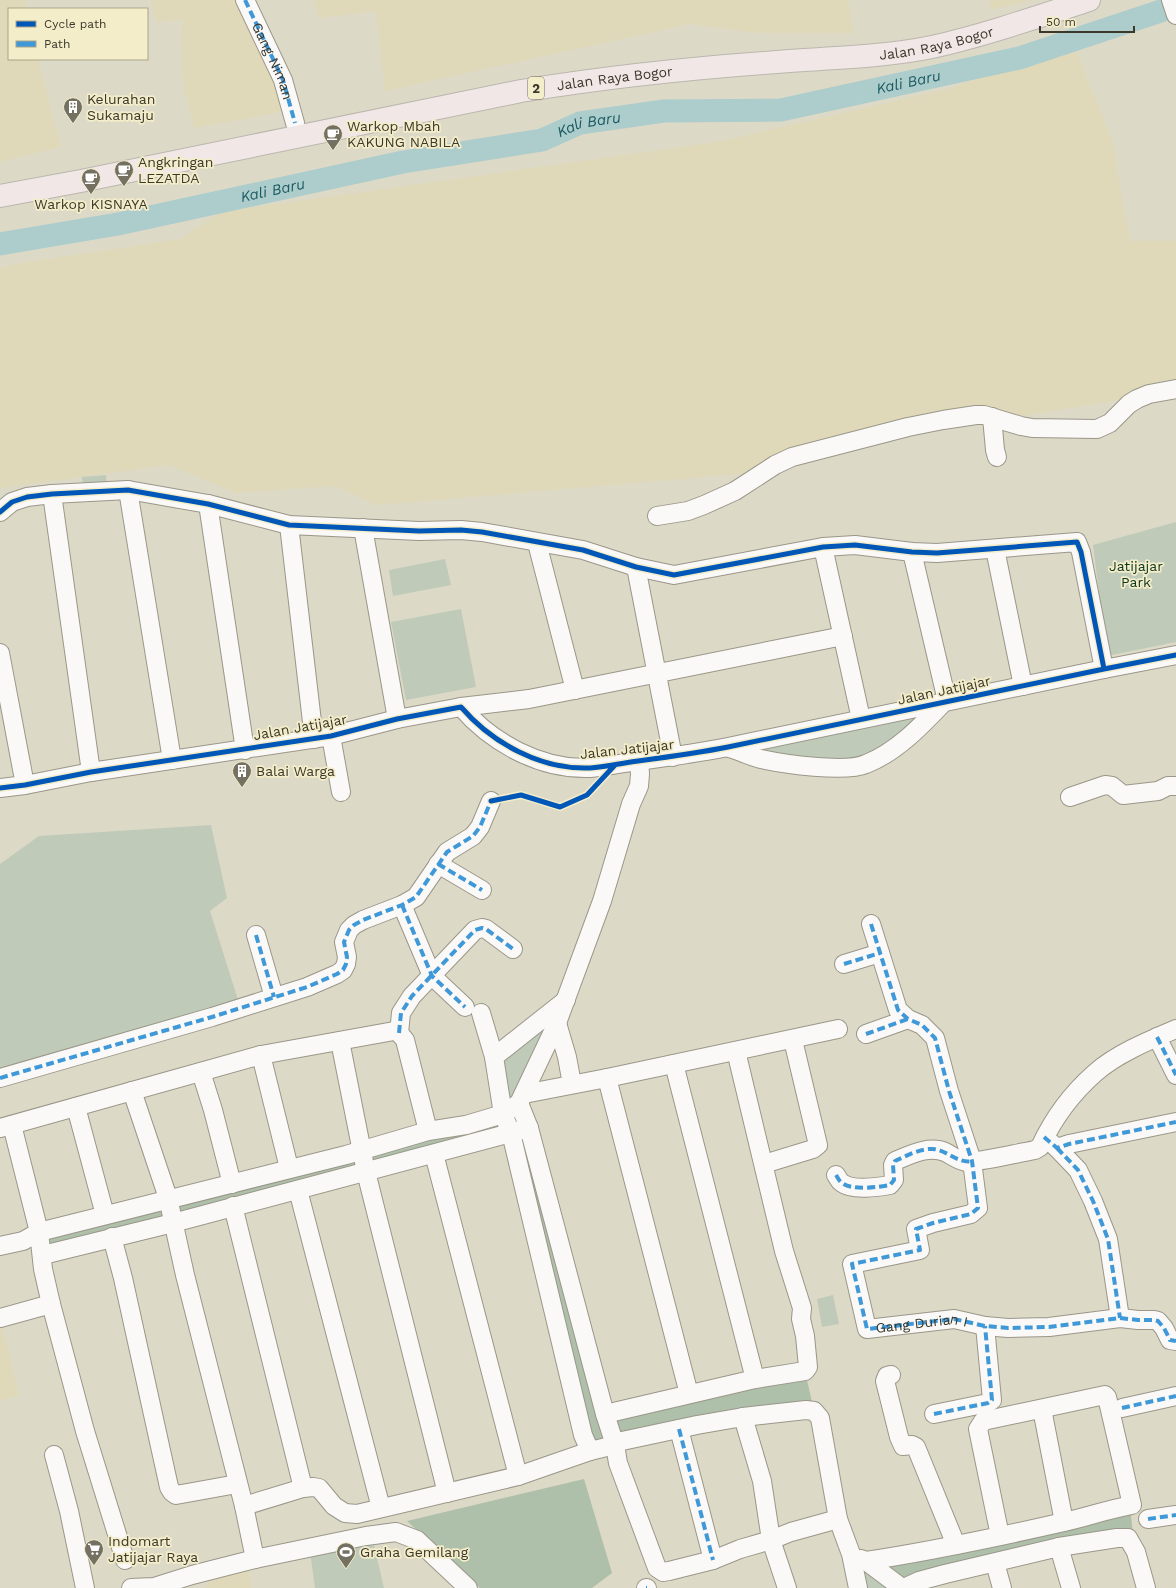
<svg xmlns="http://www.w3.org/2000/svg" width="1176" height="1588" viewBox="0 0 1176 1588" font-family="'Work Sans',sans-serif">
  <style>
    .built { fill: #dfd8b9 }
    .green { fill: #bfcab9 }
    .forest { fill: #aebfaa }
    .lines { fill: none; stroke-linecap: round; stroke-linejoin: round }
    .river { stroke: #adcccc; stroke-width: 23 }
    .minor-casing { stroke: #9a9789; stroke-width: 20 }
    .highway-casing { stroke: #bab7ae; stroke-width: 24 }
    .minor { stroke: #faf9f7; stroke-width: 18 }
    .highway { stroke: #f1e7e6; stroke-width: 22 }
    .quiet { stroke: #3f98d7; stroke-width: 4; stroke-dasharray: 8 4; stroke-linecap: butt }
    .cycleway-casing { stroke: #f4edca; stroke-width: 8 }
    .cycleway { stroke: #0057b8; stroke-width: 5 }
    .labels { text-anchor: middle; stroke-width: 3.5; stroke-linejoin: round; paint-order: stroke }
    .shield { fill: #f4edca; stroke: #736e5b; stroke-width: 1 }
    .shield-label { font-size: 13px; font-weight: bold; fill: #3c382b }
    .street-label { font-size: 14px; fill: #3c382b; stroke: #f4edca }
    .poi-label { font-size: 14px; fill: #3c382b; stroke: #f4edca; text-anchor: start }
    .park-label { font-size: 14px; fill: #0b371f; stroke: #f4edca }
    .water-label { font-size: 15px; font-style: italic; fill: #1a5a62; stroke: #f4edca }
  </style>
  <rect width="100%" height="100%" fill="#ddd9c7"/>
  <path class="built" d="M0,0H25L27,9H9V59H38L61,147L0,162Z
    M151,0H255L280,66L287,111L194,128L183,85L182,20L156,22Z
    M313,0H848L854,33H759L690,24L385,91L376,11L319,18Z
    M989,0H1031L992,10Z
    M1072,42L1112,140L1130,241H1176V383L1157,382L1124,399L829,448L764,472L377,505L335,486L236,493L169,465L0,488V268L16,264L181,239L221,212L717,142L948,89Z
    M0,1325H2L19,1395L0,1401Z
    M248,1566L252,1588H202L209,1585L207,1578Z"/>
  <path class="green" d="M106,475L107,485L83,486L82,477Z
    M1176,522V642L1107,656L1093,545Z
    M445,559L451,585L393,596L389,570Z
    M461,609L476,687L406,700L391,622Z
    M944,702L865,765L728,747Z
    M211,825L227,898L210,911L238,1000L159,1029L0,1067V864L39,836Z
    M567,999L503,1114L501,1051Z
    M833,1295L839,1324L822,1327L817,1299Z
    M373,1541L384,1588H315L310,1551Z
    M866,1561L902,1588H858Z"/>
  <path class="forest" d="M503,1114L511,1133L529,1128L605,1414L805,1371L814,1411L590,1451L511,1134L43,1255L23,1241Z
    M584,1479L612,1573L592,1588H480L407,1521Z
    M1130,1505L1134,1546L1128,1538L904,1588L866,1561Z"/>
  <g class="lines">
    <path class="river" id="s1" d="M0,244L118,224L403,162L542,140L580,123L664,111L781,110L1019,58L1176,6"/>
    <g class="minor-casing">
      <g id="minor">
        <path d="M245,0L283,80L295,123"/>
        <path d="M1171,0L1176,15"/>
        <path d="M992,417L995,450L997,457"/>
        <path d="M128,490L172,760"/>
        <path d="M52,494L91,772"/>
        <path d="M208,504L245,750"/>
        <path d="M0,512L12,502L27,497L52,494L128,490L208,504L289,525L419,531L461,530L482,532L583,550L636,567L674,575L823,547L855,545L912,552L937,553L1077,542L1081,552L1104,669"/>
        <path d="M657,516L688,511L704,505L735,491L775,465L792,457L908,427L943,420L976,415H984L1021,426L1032,428L1097,429L1110,423L1129,404L1137,399L1149,394L1176,389"/>
        <path d="M289,525L314,739"/>
        <path d="M363,528L397,719"/>
        <path d="M537,543L575,690"/>
        <path d="M823,547L861,719"/>
        <path d="M995,549L1023,686"/>
        <path d="M912,552L947,701"/>
        <path d="M636,567L673,757"/>
        <path d="M0,653L25,785"/>
        <path d="M461,707L529,699L843,636"/>
        <path d="M331,736L341,792"/>
        <path d="M729,748C739,751 750,756 761,759C784,764 845,773 866,764C897,752 922,725 944,702"/>
        <path d="M0,788L25,785L91,772L331,736L397,719L461,707C492,743 541,770 590,768C606,767 621,763 638,761C668,757 698,753 728,747L1104,669L1176,655"/>
        <path d="M1070,797L1105,785L1112,786L1123,795L1158,791L1168,786H1176"/>
        <path d="M438,864L482,890"/>
        <path d="M402,905L432,976L465,1007"/>
        <path id="s2" d="M871,924L898,1010L908,1019L922,1025L935,1038L949,1091L972,1161L978,1208L971,1214L933,1223L916,1229L920,1250L852,1264L867,1329L954,1319L985,1326L1008,1328L1049,1327L1120,1318L1138,1320H1154L1158,1321L1164,1328L1170,1340L1176,1341"/>
        <path d="M256,935L274,997"/>
        <path d="M844,964L880,953"/>
        <path d="M481,1013L494,1057L503,1114L511,1133L583,1435L590,1451"/>
        <path d="M557,1023L567,1057L572,1084"/>
        <path d="M399,1033L401,1013L412,996L475,930L482,928L486,929L513,949"/>
        <path d="M866,1034L908,1019"/>
        <path d="M1157,1037L1176,1075"/>
        <path d="M340,1041L366,1172L447,1493"/>
        <path d="M261,1055L394,1031L399,1033L405,1040L428,1131"/>
        <path d="M494,1057L566,1000"/>
        <path d="M674,1064L755,1379"/>
        <path d="M201,1072L213,1110L232,1184"/>
        <path d="M0,1078L212,1017L307,987L337,974L343,970L346,964L347,957L344,942L349,930L354,925L363,920L402,905L416,897L447,852L473,836L480,827L491,801"/>
        <path d="M607,1078L689,1394"/>
        <path d="M132,1091L168,1198L185,1275L244,1506L255,1559"/>
        <path d="M524,1094L607,1078L838,1029"/>
        <path d="M519,1103L529,1128L605,1414L615,1445L618,1463L657,1568L663,1572L669,1571L713,1560L740,1549L771,1540L791,1532L838,1519"/>
        <path d="M76,1107L105,1215"/>
        <path d="M12,1125L39,1232L43,1269L51,1304L85,1431L125,1560"/>
        <path d="M0,1128L261,1055L289,1168"/>
        <path d="M1050,1142L1057,1148L1069,1144L1176,1122"/>
        <path d="M1057,1148L1078,1170L1093,1201L1108,1239L1120,1318"/>
        <path d="M434,1154L518,1476"/>
        <path d="M764,1164L813,1149L818,1145L793,1040"/>
        <path d="M836,1175C838,1178 839,1181 842,1183C853,1191 878,1187 890,1185L894,1180L893,1165L895,1161C910,1155 929,1145 945,1152C952,1155 959,1162 968,1162C990,1160 1013,1154 1035,1150L1040,1147C1053,1119 1071,1094 1095,1073C1116,1054 1150,1040 1176,1029"/>
        <path d="M298,1190L381,1508"/>
        <path d="M233,1206L303,1488"/>
        <path d="M112,1237L123,1278L169,1487L172,1492L176,1495L237,1484"/>
        <path d="M0,1246L23,1241L39,1232L346,1155L428,1131L466,1125L503,1114L519,1103L557,1023L602,901L631,804L639,786L640,774L639,760"/>
        <path d="M43,1255L173,1223L529,1128"/>
        <path d="M0,1318L51,1304"/>
        <path d="M891,1375L887,1376L885,1381L899,1437L903,1446L912,1445L916,1447L956,1545"/>
        <path d="M1122,1408L1176,1396"/>
        <path d="M1042,1409L1064,1522"/>
        <path d="M605,1414L755,1379L805,1371L808,1367L805,1336L801,1319L802,1308L784,1251L736,1051"/>
        <path d="M934,1414L988,1403L992,1400L985,1326"/>
        <path d="M743,1417L762,1481L771,1540L787,1588"/>
        <path d="M679,1429L713,1560"/>
        <path d="M54,1455L69,1511L85,1588"/>
        <path d="M244,1506L303,1488L313,1487L319,1488L334,1506L345,1513L357,1514L518,1476L590,1451L615,1445L622,1441L697,1425L743,1417L806,1410L814,1411L820,1418L838,1519L851,1554L858,1588"/>
        <path d="M1148,1519L1176,1515"/>
        <path d="M1059,1547L1071,1588"/>
        <path d="M861,1559L866,1561L902,1588"/>
        <path d="M866,1561C932,1551 998,1537 1064,1522C1087,1517 1109,1509 1132,1505L1107,1397L1105,1395L983,1421L978,1429L1000,1536"/>
        <path d="M995,1563L1002,1588"/>
        <path d="M131,1588L154,1587L192,1575L255,1559L366,1536L396,1532L417,1540L468,1588"/>
        <path d="M646,1588H647"/>
        <path d="M904,1588L919,1581L945,1574L1059,1547L1117,1538H1128L1136,1552L1146,1588"/>
      </g>
    </g>
    <g class="highway-casing">
      <g id="highway">
        <path id="s3" d="M0,196L81,181L521,91C601,78 682,69 764,63C818,58 879,58 932,47C985,35 1037,17 1089,0"/>
      </g>
    </g>
    <use href="#minor" class="minor"/>
    <use href="#highway" class="highway"/>
    <g class="quiet">
      <path id="s4" d="M245,0L283,80L295,123"/>
      <path d="M438,864L482,890"/>
      <path d="M402,905L432,976L465,1007"/>
      <path d="M871,924L898,1010L908,1019L922,1025L935,1038L949,1091L972,1161L978,1208L971,1214L933,1223L916,1229L920,1250L852,1264L867,1329L954,1319L985,1326L1008,1328L1049,1327L1120,1318L1138,1320H1154L1158,1321L1164,1328L1170,1340L1176,1341"/>
      <path d="M256,935L274,997"/>
      <path d="M844,964L880,953"/>
      <path d="M399,1033L401,1013L412,996L475,930L482,928L486,929L513,949"/>
      <path d="M866,1034L908,1019"/>
      <path d="M1157,1037L1176,1075"/>
      <path d="M0,1078L212,1017L307,987L337,974L343,970L346,964L347,957L344,942L349,930L354,925L363,920L402,905L416,897L447,852L473,836L480,827L491,801"/>
      <path d="M1044,1137L1057,1148L1069,1144L1176,1122"/>
      <path d="M1057,1148L1078,1170L1093,1201L1108,1239L1120,1318"/>
      <path d="M836,1175C838,1178 839,1181 842,1183C853,1191 878,1187 890,1185L894,1180L893,1165L895,1161C906,1156 921,1148 933,1149C947,1150 958,1164 972,1161"/>
      <path d="M1122,1408L1176,1396"/>
      <path d="M934,1414L988,1403L992,1400L985,1326"/>
      <path d="M679,1429L713,1560"/>
      <path d="M1148,1519L1176,1515"/>
      <path d="M646,1588H647"/>
    </g>
    <g class="cycleway-casing">
      <path id="cycleway" d="M0,512L12,502L27,497L52,494L128,490L208,504L289,525L419,531L461,530L482,532L583,550L636,567L674,575L823,547L855,545L912,552L937,553L1077,542L1081,552L1104,669
        M0,788L25,785L91,772L331,736L397,719L461,707C492,743 541,770 590,768C606,767 621,763 638,761C668,757 698,753 728,747L1104,669L1176,655
        M491,801L521,795L560,807L587,795L615,765"/>
    </g>
    <use href="#cycleway" class="cycleway"/>
  </g>
  <defs>
    <g id="building-pin" transform="scale(1)"><path d="M0 17L-7.5 6A9.5 9.5 0 1 1 7.5 6Z" fill="#747062" stroke="#f4edca"/><path d="M-4-6H4V6H1V3H-1V6H-4ZM-2.5-4.3h1.7v1.8h-1.7ZM.8-4.3h1.7v1.8H.8ZM-2.5-1h1.7V.8h-1.7ZM.8-1h1.7V.8H.8Z" fill="#fff"/></g>
    <g id="cafe-pin" transform="scale(1)"><path d="M0 17L-7.5 6A9.5 9.5 0 1 1 7.5 6Z" fill="#747062" stroke="#f4edca"/><path d="M-5.5-4.5H6V0H3Q3 3.5 0 3.5H-2.5Q-5.5 3.5-5.5 0ZM3-3.2v2h1.7v-2ZM-6 4.5H4V6H-6Z" fill="#fff"/></g>
    <g id="supermarket-pin" transform="scale(1)"><path d="M0 17L-7.5 6A9.5 9.5 0 1 1 7.5 6Z" fill="#747062" stroke="#f4edca"/><path d="M-6-5.5h2.5l.6 2H6L4.5 2H-2.5L-4.4-4H-6ZM-1.5 3.2a1.3 1.3 0 1 0 .1 0ZM3 3.2a1.3 1.3 0 1 0 .1 0Z" fill="#fff"/></g>
    <g id="stadium-pin" transform="scale(1)"><path d="M0 17L-7.5 6A9.5 9.5 0 1 1 7.5 6Z" fill="#747062" stroke="#f4edca"/><path d="M0-5a6.5 5 0 1 0 0 10a6.5 5 0 1 0 0-10ZM-3.5-1.8h7v3.6h-7Z" fill="#fff"/></g>
  </defs>
  <g fill-rule="evenodd">
    <use href="#building-pin" x="73" y="107"/>
    <use href="#cafe-pin" x="333" y="134"/>
    <use href="#cafe-pin" x="124" y="170"/>
    <use href="#cafe-pin" x="91" y="178"/>
    <use href="#building-pin" x="242" y="771"/>
    <use href="#supermarket-pin" x="94" y="1549"/>
    <use href="#stadium-pin" x="346" y="1552"/>
  </g>
  <g class="labels">
    <rect class="shield" x="528" y="77" width="16" height="22" rx="3"/>
    <g class="shield-label">
      <text x="536" y="93">2</text>
    </g>
    <g class="street-label">
      <text dy="5" stroke="none"><textPath href="#s3" startOffset="950">Jalan Raya Bogor</textPath></text>
      <text dy="5" stroke="none"><textPath href="#s4" startOffset="67">Gang Niman</textPath></text>
      <text dy="5" stroke="none"><textPath href="#s3" startOffset="626">Jalan Raya Bogor</textPath></text>
      <text transform="translate(944 690) rotate(-12)" y="5">Jalan Jatijajar</text>
      <text transform="translate(300 727) rotate(-10)" y="5">Jalan Jatijajar</text>
      <text transform="translate(627 749) rotate(-6)" y="5">Jalan Jatijajar</text>
      <text dy="5" stroke="none"><textPath href="#s2" startOffset="592">Gang Durian I</textPath></text>
    </g>
    <g class="poi-label">
      <text x="87" y="104">Kelurahan<tspan x="87" dy="16">Sukamaju</tspan></text>
      <text x="347" y="131">Warkop Mbah<tspan x="347" dy="16">KAKUNG NABILA</tspan></text>
      <text x="138" y="167">Angkringan<tspan x="138" dy="16">LEZATDA</tspan></text>
      <text x="91" y="209" text-anchor="middle">Warkop KISNAYA</text>
      <text x="256" y="776">Balai Warga</text>
      <text x="108" y="1546">Indomart<tspan x="108" dy="16">Jatijajar Raya</tspan></text>
      <text x="360" y="1557">Graha Gemilang</text>
    </g>
    <g class="park-label">
      <text x="1136" y="571">Jatijajar<tspan x="1136" dy="16">Park</tspan></text>
    </g>
    <g class="water-label">
      <text dy="5" stroke="none"><textPath href="#s1" startOffset="926">Kali Baru</textPath></text>
      <text dy="5" stroke="none"><textPath href="#s1" startOffset="602">Kali Baru</textPath></text>
      <text dy="5" stroke="none"><textPath href="#s1" startOffset="278">Kali Baru</textPath></text>
    </g>
  </g>
  <rect x="8" y="8" width="140" height="52" fill="#f4edca" stroke="#aaa58a"/>
  <rect x="16" y="21" width="20" height="6" fill="#0057b8" stroke="#aaa58a"/>
  <text x="44" y="28" font-size="12" fill="#3c382b">Cycle path</text>
  <rect x="16" y="41" width="20" height="6" fill="#3f98d7" stroke="#aaa58a"/>
  <text x="44" y="48" font-size="12" fill="#3c382b">Path</text>
  <path d="M1040 26v6h94v-6" fill="none" stroke="#3c382b" stroke-width="2"/>
  <text x="1046" y="26" font-size="12" fill="#3c382b" stroke="#f4edca" stroke-width="3" paint-order="stroke">50 m</text>
</svg>
